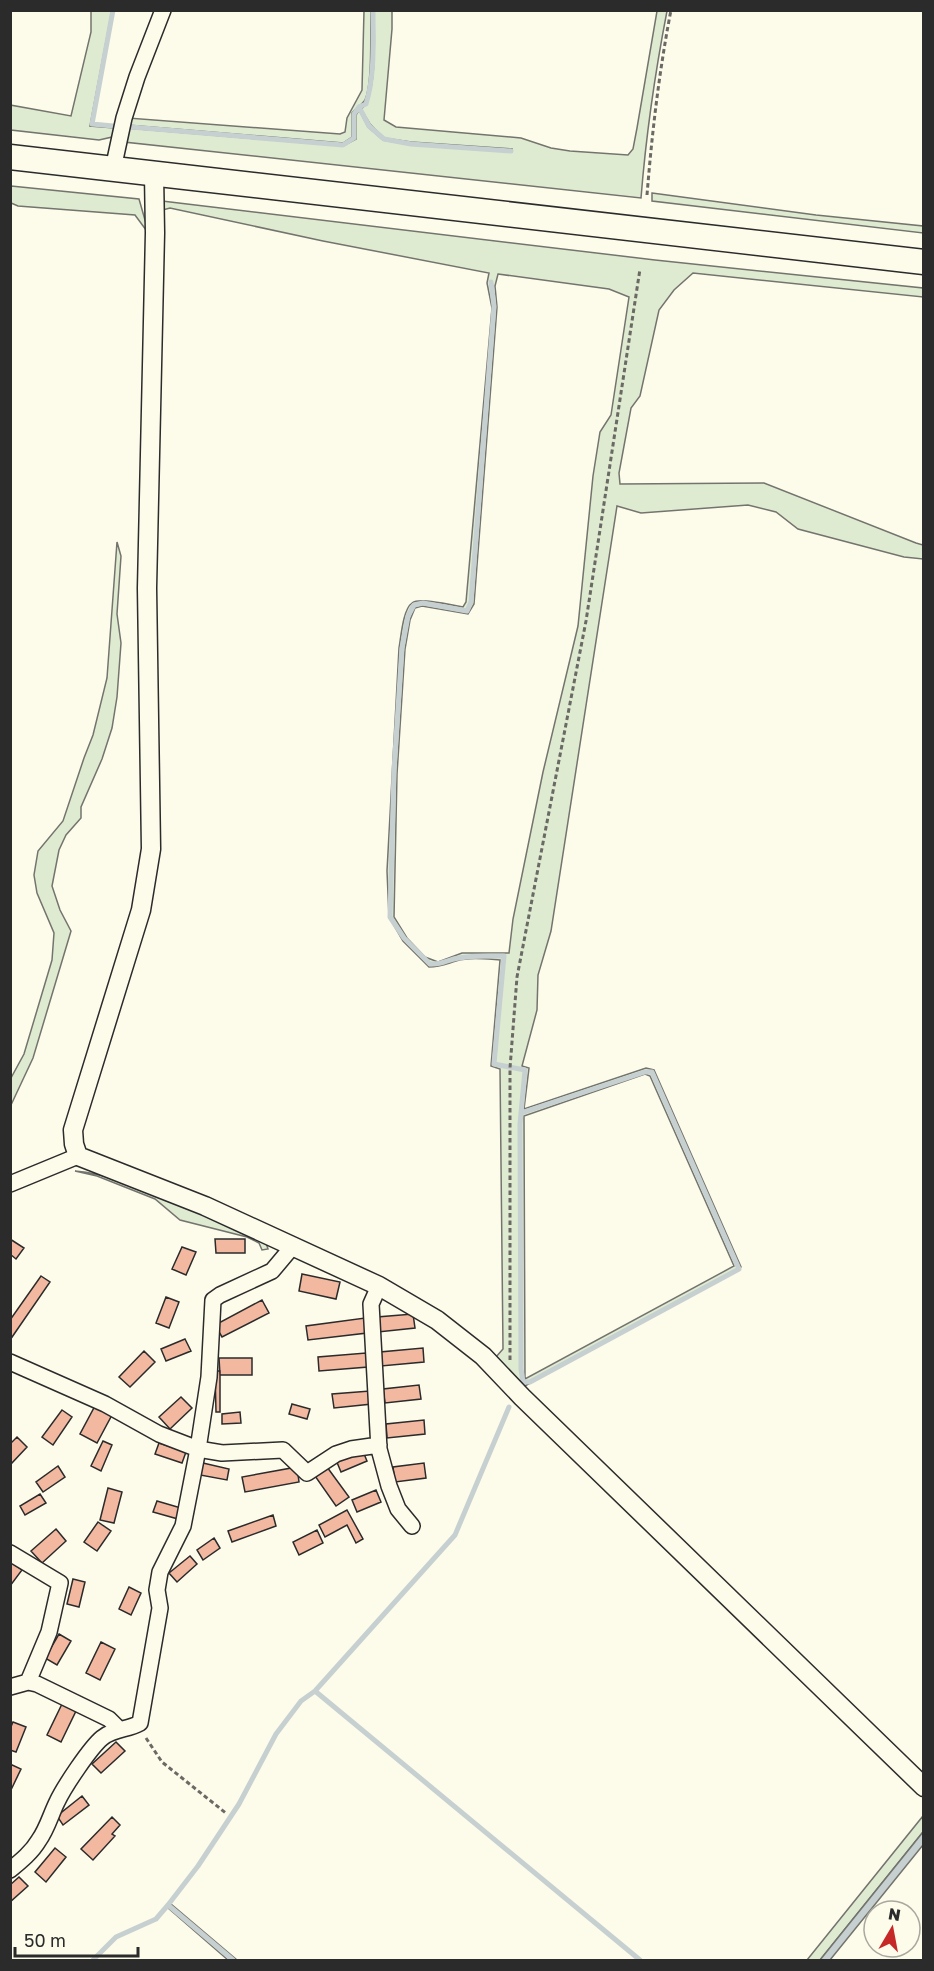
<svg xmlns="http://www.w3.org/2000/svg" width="934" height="1971" viewBox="0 0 934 1971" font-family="'Golos Text',sans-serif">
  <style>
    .green { fill: #deebd1; stroke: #74746e; stroke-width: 1.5; fill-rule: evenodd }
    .water { fill: #c7d0d0; stroke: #74746e; stroke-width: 1.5 }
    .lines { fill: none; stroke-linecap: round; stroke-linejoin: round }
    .stream { stroke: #c7d0d0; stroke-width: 5 }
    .building { fill: #f2b8a0; stroke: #2b2b2b; stroke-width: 1.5 }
    .minor-casing { stroke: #2b2b2b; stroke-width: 18 }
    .tertiary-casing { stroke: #2b2b2b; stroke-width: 21 }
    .trunk-casing { stroke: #2b2b2b; stroke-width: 27 }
    .path { stroke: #6a6964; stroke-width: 3; stroke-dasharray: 4.5 3; stroke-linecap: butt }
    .minor { stroke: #fdfbea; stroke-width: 15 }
    .tertiary { stroke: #fdfbea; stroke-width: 18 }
    .trunk { stroke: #fdfbea; stroke-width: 24 }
  </style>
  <rect width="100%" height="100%" fill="#fdfbea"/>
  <path class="green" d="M392,10V29L384,120L396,127L521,138L551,148L570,151L628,155L633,149L637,128L657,11H667C655,73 646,135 641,198L124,142L127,128L343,146L356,139V115L359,110L368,127L383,140L411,145L512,152V149L411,142L384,138L370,124L361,109C378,97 374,31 374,11Z
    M91,11H111V15L90,126L115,128L112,137L99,140L11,130L10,105L71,116L91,32Z
    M364,11H371C370,31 373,83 365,100C362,105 356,108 352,113V137L343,143L127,125L128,118L340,134L345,132L347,118L362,90Z
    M11,186L139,199L149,234L135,215L18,206L11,203Z
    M652,193L816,215L923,226V233L652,201Z
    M162,201L655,260L923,288V297L693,273L674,290L659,310L640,396L631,408L619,473L620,484L764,483L916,543L923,545V559L904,557L798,529L776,512L748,505L641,513L617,506L551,931L538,975L537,1010L522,1066L529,1068L524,1109L646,1068L654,1070L741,1267L523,1387L496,1357L503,1349L500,1069L491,1066L500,960C486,959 470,957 456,961C446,964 440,967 429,967L403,941L389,917L387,871L399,648C401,637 403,609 412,603C420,597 452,605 463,607L466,602L492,308L487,283L489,273L323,241L170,208L159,211ZM498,274L609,289L629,297L611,415L600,432L593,476L578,626L543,772L513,919L509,953H462L438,962L425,957L407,938L394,917L397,774L405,649L410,620L415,608L422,606L468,614L474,604L497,307L495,286ZM645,1074L650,1076L734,1266L525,1379L524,1116Z
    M117,542L121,556L117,614L121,643L117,697L112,728L102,759L81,807V818L66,835L59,850L52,886L60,910L71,931L33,1058L11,1105V1078L24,1054L52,960L54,933L37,893L34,875L38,851L63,821L84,758L93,735L107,678Z
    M75,1171C113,1174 147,1191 181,1205C210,1217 239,1229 266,1243L268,1249L262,1250L259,1243L247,1237L180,1220L155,1199L97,1176Z
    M923,1816V1832L820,1960H807Z
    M171,1904L237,1960H228L168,1908Z"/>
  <path class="water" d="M923,1832V1845L830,1960H820Z"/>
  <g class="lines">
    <path class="stream" d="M113,10L92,124L113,126
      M373,10C373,41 375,75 366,104L359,107L369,126L384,139L411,144L511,151
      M131,127L343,145L354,138V114L359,107
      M491,282L494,306L471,602L467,611L423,603L414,605L408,616L402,648L394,770L390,917L404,938L430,964C443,965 448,959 459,958C474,955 489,956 504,956L494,1064L525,1070L520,1124L521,1369L523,1382H530L739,1269L652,1072H645L521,1113
      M315,1691L640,1960
      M168,1905L233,1960
      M93,1960L116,1937L156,1919L168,1905L198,1866L239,1804L276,1734L301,1701L315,1691L455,1535L509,1407"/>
  </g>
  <path class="building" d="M10,1239L24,1248L16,1259L10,1254Z
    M215,1239H245V1253H216Z
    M182,1247L196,1252L186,1275L172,1269Z
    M302,1274L340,1282L336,1299L299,1291Z
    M41,1276L50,1282L10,1340V1320Z
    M166,1297L179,1302L169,1328L156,1323Z
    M262,1300L269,1313L222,1337L215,1325Z
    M413,1314L415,1328L378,1332L377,1317Z
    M365,1318L367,1333L308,1340L306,1326Z
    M185,1339L191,1351L166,1361L161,1349Z
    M423,1348L424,1362L381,1366L380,1352Z
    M144,1351L155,1362L130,1387L119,1377Z
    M366,1353L368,1367L319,1371L318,1357Z
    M219,1358H252V1375H220Z
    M215,1371H220V1412H216Z
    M419,1385L421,1399L385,1403L383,1389Z
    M370,1391L372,1404L334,1408L332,1394Z
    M181,1397L192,1408L170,1429L159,1417Z
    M96,1404L113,1413L97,1443L80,1434Z
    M292,1404L310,1409L307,1419L289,1414Z
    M62,1410L72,1417L53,1445L42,1437Z
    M240,1412L241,1423L222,1424V1414Z
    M424,1420L425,1434L387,1438L386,1424Z
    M17,1437L27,1447L10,1465V1444Z
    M103,1441L112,1445L101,1471L91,1466Z
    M159,1443L186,1452L182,1463L155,1454Z
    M362,1449L367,1461L341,1472L336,1460Z
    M203,1463L229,1469L227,1480L200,1475Z
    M424,1463L426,1478L395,1482L393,1467Z
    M58,1466L65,1477L43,1492L36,1482Z
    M297,1467L299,1482L245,1492L242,1477Z
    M327,1467L349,1497L336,1506L315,1476Z
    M108,1488L122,1492L114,1523L100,1520Z
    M376,1490L381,1502L357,1512L352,1500Z
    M40,1494L46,1503L25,1515L20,1506Z
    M157,1501L181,1508L178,1519L153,1512Z
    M347,1510L363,1539L356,1543L347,1525L325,1537L319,1525Z
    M273,1515L276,1526L232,1542L228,1531Z
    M98,1522L111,1531L97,1551L84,1542Z
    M56,1529L66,1541L42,1563L31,1551Z
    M317,1530L323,1543L299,1555L293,1542Z
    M214,1538L220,1548L203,1560L197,1550Z
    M190,1556L197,1564L177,1582L169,1573Z
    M12,1563L22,1570L10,1586V1565Z
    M73,1579L85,1582L79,1607L67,1604Z
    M129,1587L141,1593L131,1615L119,1609Z
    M59,1634L71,1641L57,1665L45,1658Z
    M101,1642L115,1649L100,1680L86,1673Z
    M62,1704L76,1711L61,1742L47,1735Z
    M13,1722L26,1727L16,1752L10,1750V1729Z
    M116,1742L125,1751L101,1773L92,1764Z
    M10,1764L21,1769L10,1792Z
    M82,1796L89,1805L63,1825L57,1816Z
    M112,1817L120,1825L112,1834L115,1836L93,1860L81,1849Z
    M55,1848L66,1857L46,1882L35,1872Z
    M19,1877L28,1886L10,1902V1885Z"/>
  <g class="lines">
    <g class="minor-casing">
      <path id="minor" d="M113,169L124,118L137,77L163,10
        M10,1184L78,1156
        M379,1286L371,1304L379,1449L389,1486L398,1509L412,1526
        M10,1362L105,1404L159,1434L198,1449L222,1453L283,1450L307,1473L336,1454L351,1449L379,1445
        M10,1553L60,1583L49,1632L28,1682
        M10,1687L28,1682L37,1684L109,1719L119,1729
        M10,1870C21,1861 32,1852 39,1840C47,1829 51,1814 57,1802C64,1787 90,1748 102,1738C114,1728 128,1730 140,1723L160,1608L157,1590L160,1572L183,1526L198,1449L209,1377L213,1300L220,1295L272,1271L293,1246"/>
    </g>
    <g class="tertiary-casing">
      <path id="tertiary" d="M154,174L155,233L147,588L151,849L141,910L73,1130L74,1144L78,1156L205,1206L379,1286L437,1320L483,1356L522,1397L924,1787"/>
    </g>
    <g class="trunk-casing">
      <path id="trunk" d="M10,157L924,262"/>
    </g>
    <path class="path" d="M647,195C652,133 659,72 671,10
      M510,1360V1068L517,977L586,621L640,269
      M146,1738L162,1762L227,1814"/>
    <use href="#minor" class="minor"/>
    <use href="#tertiary" class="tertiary"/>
    <use href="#trunk" class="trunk"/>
  </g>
  <rect width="934" height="1971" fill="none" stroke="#2b2b2b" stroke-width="24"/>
  <g transform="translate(892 1929) rotate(10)"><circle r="28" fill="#fdfbea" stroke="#a9a89e" stroke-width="1.5"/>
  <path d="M0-4.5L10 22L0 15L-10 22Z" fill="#c62828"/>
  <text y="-9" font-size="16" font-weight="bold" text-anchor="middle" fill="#2b2b2b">N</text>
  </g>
  <path d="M15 1947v9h123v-9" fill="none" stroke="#2b2b2b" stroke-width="3"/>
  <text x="24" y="1947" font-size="18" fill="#2b2b2b" stroke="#fdfbea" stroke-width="4.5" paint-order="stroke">50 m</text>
</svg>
